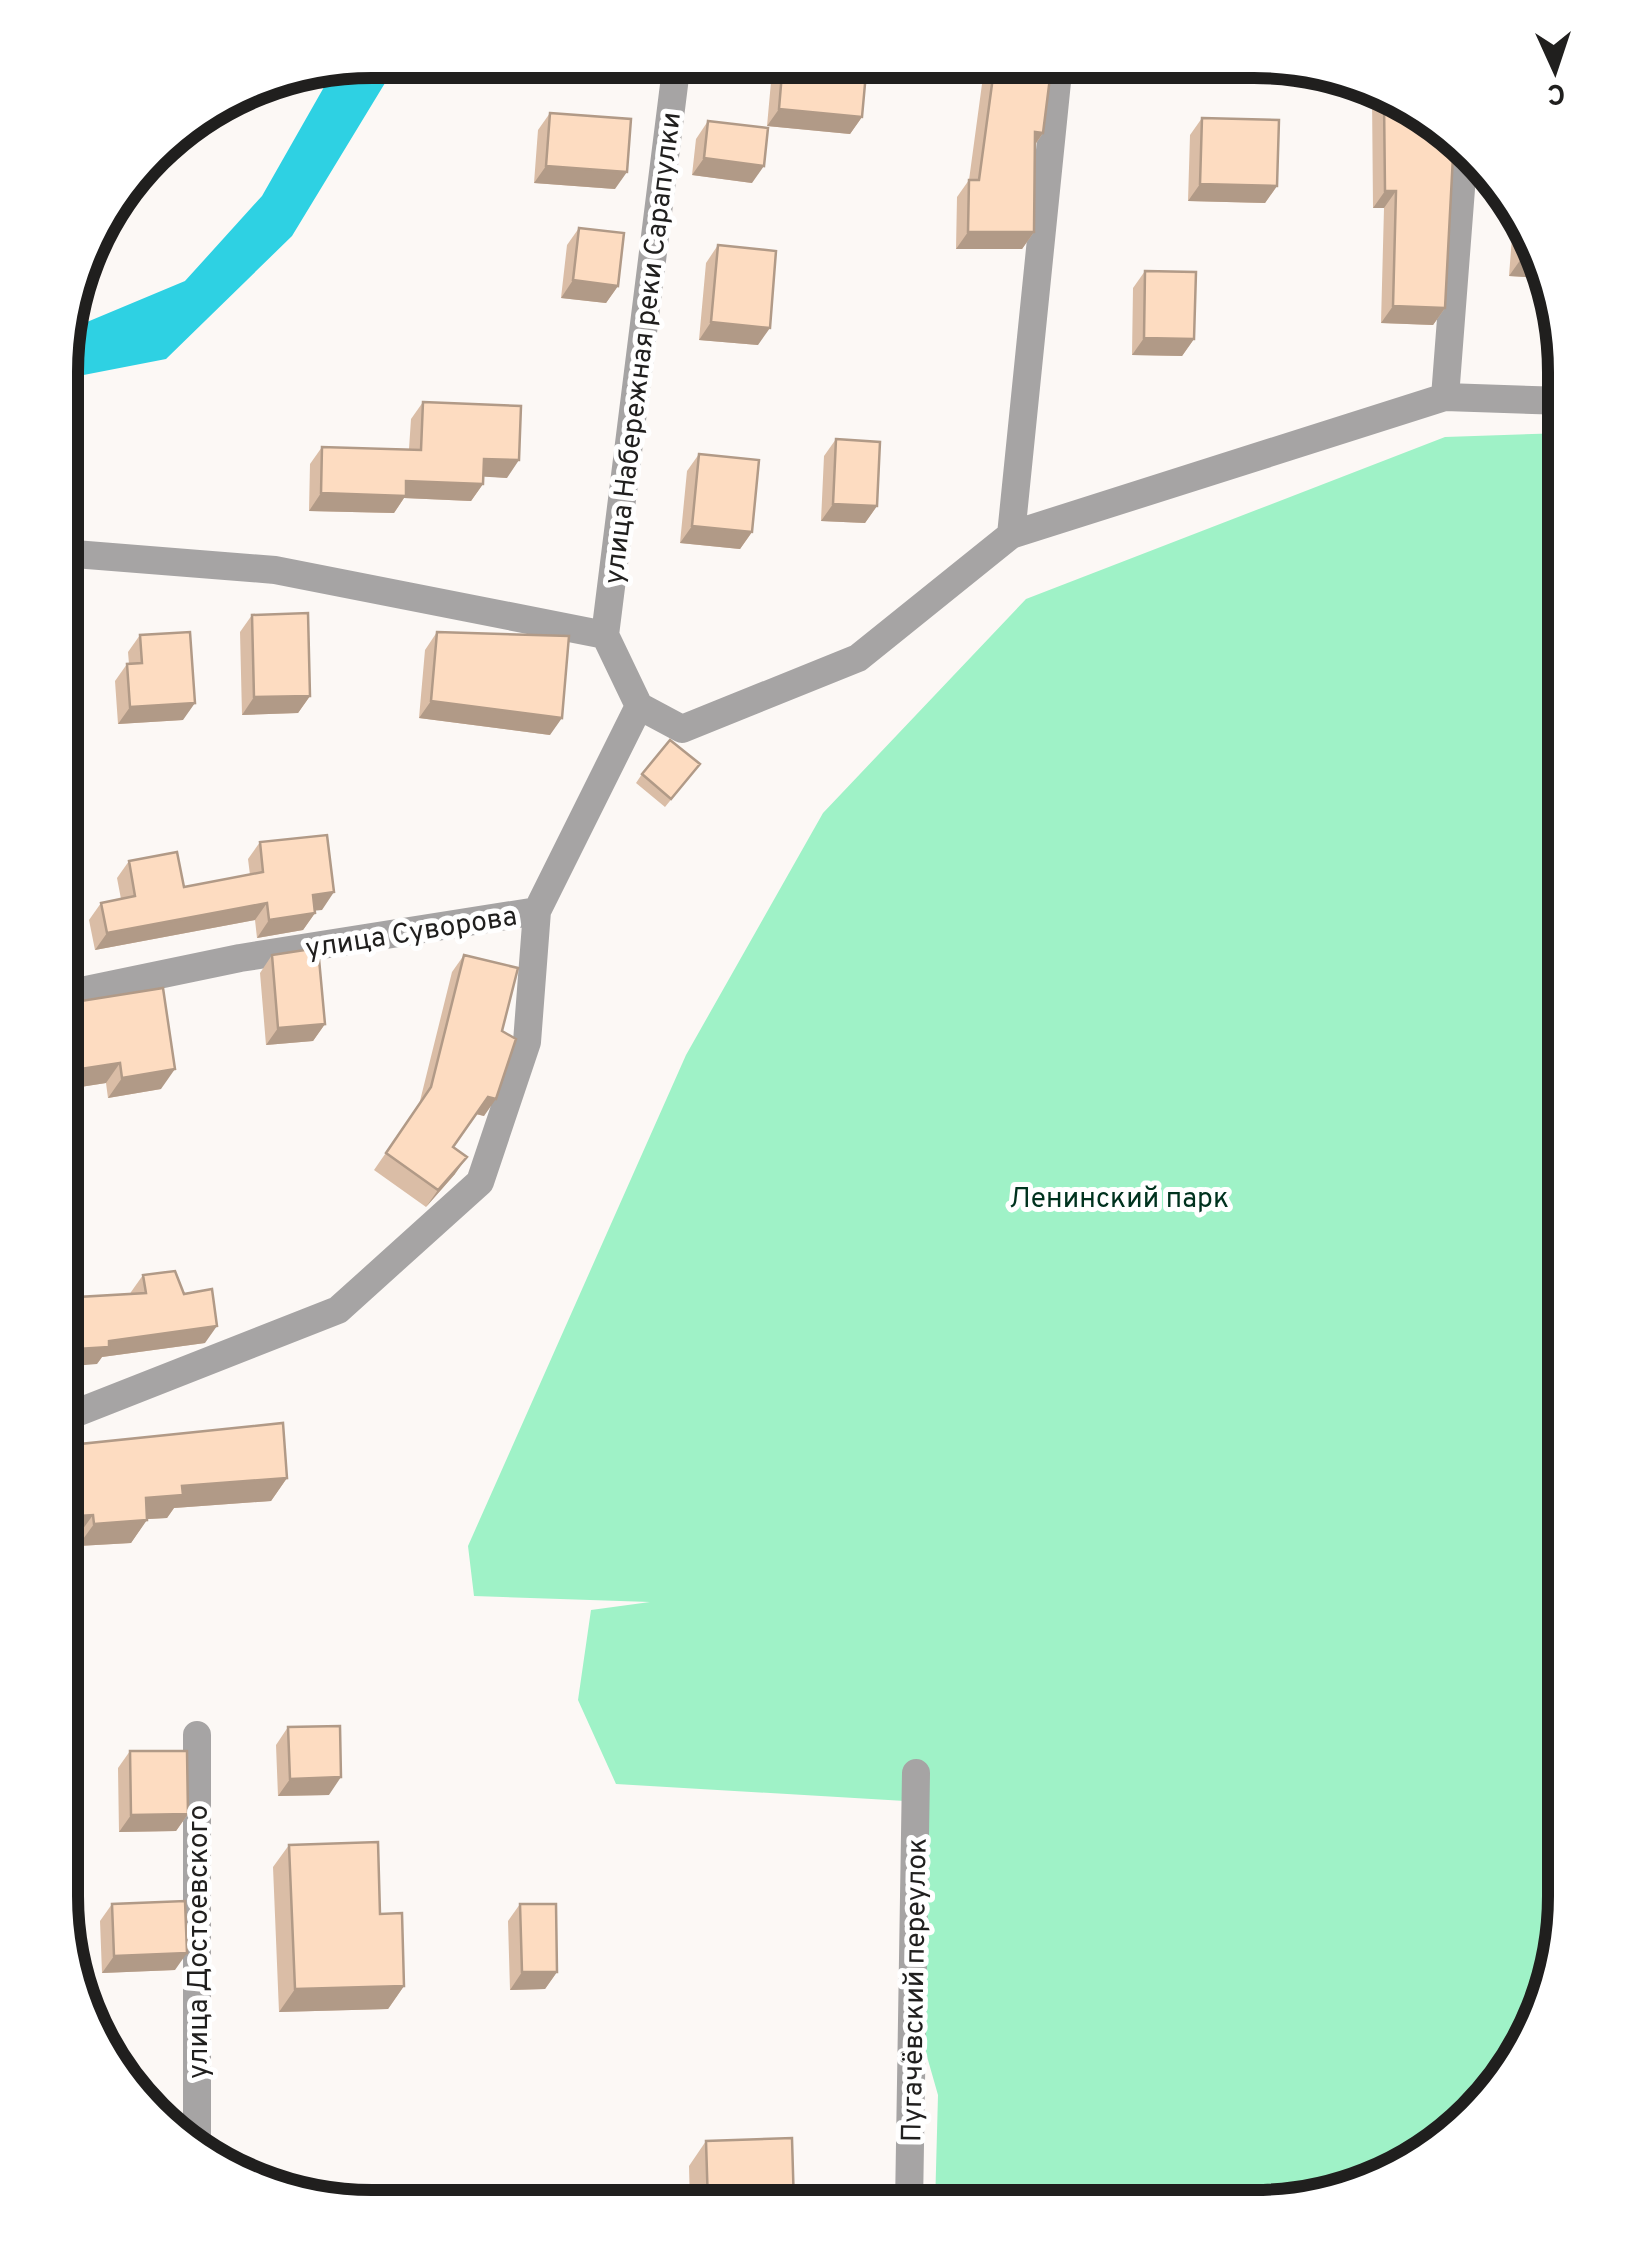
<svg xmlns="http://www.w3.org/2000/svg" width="1625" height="2267" viewBox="0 0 1625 2267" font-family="Overpass,sans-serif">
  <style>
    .green { fill: #9ff2c7 }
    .water { fill: #2ed1e3 }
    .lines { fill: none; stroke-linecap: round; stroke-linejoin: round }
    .minor { stroke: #a6a4a4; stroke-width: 28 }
    .wall { fill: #dabda6 }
    .shaded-wall { fill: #b19a87 }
    .building { fill: #fddcc1; stroke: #b19a87; stroke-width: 2.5 }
    .labels { text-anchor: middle; stroke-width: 10; stroke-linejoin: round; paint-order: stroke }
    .street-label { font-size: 28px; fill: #201f1e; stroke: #fff }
    .park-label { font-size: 28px; fill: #00321e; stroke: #fff }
    .rim { fill: none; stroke: #201f1e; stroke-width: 12 }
  </style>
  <rect width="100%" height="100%" fill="#fcf8f5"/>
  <path class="green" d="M1565,433L1564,1916L1512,2069L1391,2175L1254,2207L935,2206L938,2095L900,1962L905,1801L616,1784L578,1700L591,1610L650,1602L474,1596L468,1546L686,1055L823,813L1026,599L1445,437Z"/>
  <path class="water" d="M372,60H399L292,236L166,359L63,379L65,324L75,327L185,281L262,196L336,66Z"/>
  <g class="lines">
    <path class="minor" d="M1445,397L1464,150
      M1011,535L1059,62
      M62,553L275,570L605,635L639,706L682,729L858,658L1011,535L1445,397L1565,401
      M605,635L677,61
      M537,911L639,706
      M61,1419L338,1310L480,1182L527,1042L537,911L240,958L62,995
      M197,2149V1735
      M909,2206L916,1773"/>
  </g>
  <path class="wall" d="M779,61L867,62L862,117L850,134L767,126L772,71Z
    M985,62H1052L1043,133L1035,145L1034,232L1022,249H956L957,197L969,180Z
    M1372,95L1443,124L1445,308L1433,325L1381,323L1384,208H1373Z
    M550,113L615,189L534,183L538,130Z
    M1202,118L1277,186L1265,203L1188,201L1190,135Z
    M708,121L752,183L692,175L696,139Z
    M1514,211L1533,234L1543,278L1509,276Z
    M579,228L618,286L606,303L561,298L567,245Z
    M718,245L758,345L699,340L706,263Z
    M1145,271L1194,339L1182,356L1132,355L1133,288Z
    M423,402L507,478L484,476L483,484L471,501L404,498L394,513L309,511L310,464L322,447L409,449L411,419Z
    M836,439L877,506L865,523L821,521L824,456Z
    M699,454L752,532L740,549L680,543L687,471Z
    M252,615L310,696L298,713L242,715L240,632Z
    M437,632L550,735L419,718L425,650Z
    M140,635L183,720L118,724L115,681L127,664H129L128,652Z
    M700,764L665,807L636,783L642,774Z
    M260,842L322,910H315V913L303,930L257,938L255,920L95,950L89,920L101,903L121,899L117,878L129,861L184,887L250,875L248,859Z
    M272,955L325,1024L313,1041L266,1045L260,973Z
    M464,955L502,1031L484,1116L476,1114L453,1147L455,1174L426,1207L374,1170L419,1105L452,972Z
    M62,1004L161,1089L108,1098L106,1083L61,1090Z
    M143,1275L205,1343L102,1357L97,1364L131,1292Z
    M61,1446L287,1478L271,1501L174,1508L167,1518L147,1519L131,1543L78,1546L77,1537L61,1538Z
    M288,1727L329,1795L278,1796L276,1745Z
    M130,1751L188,1814L176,1831L119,1832L118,1768Z
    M289,1845L380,1914L404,1986L388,2009L279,2012L273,1867Z
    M112,1904L175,1970L102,1973L100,1921Z
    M520,1904L557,1972L545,1989L510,1990L508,1921Z
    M706,2141L794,2206L690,2205L689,2166Z"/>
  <path class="shaded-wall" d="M779,109L862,117L850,134L767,126Z
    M1035,132L1043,133L1031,150Z
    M704,158L764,166L752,183L692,175Z
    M546,166L627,172L615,189L534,183Z
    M1200,184L1277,186L1265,203L1188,201Z
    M1385,191H1396L1384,208H1373Z
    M968,232H1034L1022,249H956Z
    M1521,259L1539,260L1543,278L1509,276Z
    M573,280L618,286L606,303L561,298Z
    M1393,306L1445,308L1433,325L1381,323Z
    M711,322L770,328L758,345L699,340Z
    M1144,338L1194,339L1182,356L1132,355Z
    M484,459L519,460L507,478L472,476Z
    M406,481L483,484L471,501L404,498L394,513L309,511L321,493Z
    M833,504L877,506L865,523L821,521Z
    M692,526L752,532L740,549L680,543Z
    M310,696L298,713L242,715L254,697Z
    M431,701L562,718L550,735L419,718Z
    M195,703L183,720L118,724L130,707Z
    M334,892L322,910L301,912L313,895Z
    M267,903L255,920L95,950L107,933Z
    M315,913L303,930L257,938L269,920Z
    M325,1024L313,1041L266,1045L278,1028Z
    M120,1063L106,1083L61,1090V1072Z
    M175,1069L161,1089L108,1098L122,1078Z
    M488,1097L496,1099L484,1116L476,1114Z
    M467,1157L455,1174L426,1207L438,1190Z
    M217,1326L205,1343L102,1357L97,1364L61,1367V1350L109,1341Z
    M287,1478L271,1501L174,1508L167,1518L130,1520L146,1498L182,1486Z
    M93,1515L77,1537L61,1538V1517Z
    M147,1520L131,1543L78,1546L94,1524Z
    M341,1777L329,1795L278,1796L290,1779Z
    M188,1814L176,1831L119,1832L131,1815Z
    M187,1953L175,1970L102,1973L114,1956Z
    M522,1972H557L545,1989L510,1990Z
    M404,1986L388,2009L279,2012L295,1989Z"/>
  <path class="building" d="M783,61L867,62L862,117L779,109Z
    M995,62H1052L1043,133L1035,132L1034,232H968L969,180H979Z
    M1384,100L1443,124L1454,137L1445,308L1393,306L1396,191H1385Z
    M550,113L631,119L627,172L546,166Z
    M1202,118L1279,120L1277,186L1200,184Z
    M708,121L768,128L764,166L704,158Z
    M1524,223L1533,234L1539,260L1521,259Z
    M579,228L624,233L618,286L573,280Z
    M718,245L776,251L770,328L711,322Z
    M1145,271L1196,272L1194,339L1144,338Z
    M423,402L521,406L519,460L484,459L483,484L406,481V496L321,493L322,447L421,450Z
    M836,439L880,442L877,506L833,504Z
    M699,454L759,460L752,532L692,526Z
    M308,613L310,696L254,697L252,615Z
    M190,632L195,703L130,707L127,664L142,663L140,635Z
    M437,632L569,636L562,718L431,701Z
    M670,740L700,764L671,799L642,774Z
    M327,835L334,892L313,895L315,913L269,920L267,903L107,933L101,903L135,896L129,861L177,852L184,887L263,872L260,842Z
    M318,948L325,1024L278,1028L272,955Z
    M464,955L518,968L502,1031L516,1039L496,1099L488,1097L453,1147L467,1157L438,1190L386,1153L431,1087Z
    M163,988L175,1069L122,1078L120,1063L61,1072L62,1004Z
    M175,1271L184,1294L212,1289L217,1326L109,1341V1347L61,1350V1298L146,1293L143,1275Z
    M283,1423L287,1478L182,1486L183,1495L146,1498L147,1520L94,1524L93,1515L61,1517V1446Z
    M340,1726L341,1777L290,1779L288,1727Z
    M130,1751H187L188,1814L131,1815Z
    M378,1842L380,1914L402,1913L404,1986L295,1989L289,1845Z
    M185,1901L187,1953L114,1956L112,1904Z
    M520,1904H556L557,1972H522Z
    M792,2138L794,2206L708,2205L706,2141Z
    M406,2202V2205L330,2204Z"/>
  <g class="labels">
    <g class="street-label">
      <text transform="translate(641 348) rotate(-83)" y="10">улица Набережная реки Сарапулки</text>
      <text transform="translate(411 931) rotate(-9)" y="10">улица Суворова</text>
      <text transform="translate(197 1942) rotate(-90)" y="10">улица Достоевского</text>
      <text transform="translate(913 1990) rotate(-89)" y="10">Пугачёвский переулок</text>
    </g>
    <g class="park-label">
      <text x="1119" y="1207">Ленинский парк</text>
    </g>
  </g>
  <path d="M0 0H1625V2267H0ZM372 78H1254A294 294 0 0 1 1548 372V1896A294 294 0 0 1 1254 2190H372A294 294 0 0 1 78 1896V372A294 294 0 0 1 372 78Z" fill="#fff" fill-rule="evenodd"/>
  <path class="rim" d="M372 78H1254A294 294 0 0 1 1548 372V1896A294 294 0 0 1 1254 2190H372A294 294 0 0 1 78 1896V372A294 294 0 0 1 372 78Z"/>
  <g transform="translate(1555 70) rotate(177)" stroke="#ffffff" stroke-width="8" paint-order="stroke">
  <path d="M0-8L18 38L0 25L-18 38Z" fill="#201f1e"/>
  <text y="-15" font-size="28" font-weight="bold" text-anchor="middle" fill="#201f1e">С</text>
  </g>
</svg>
